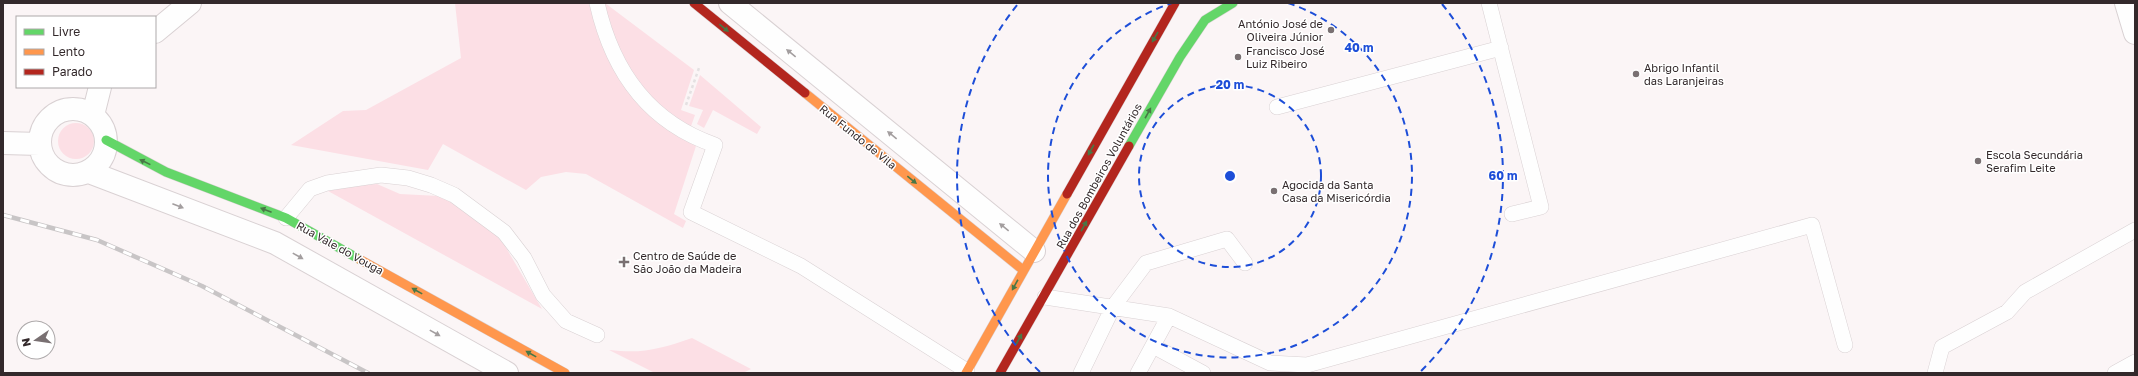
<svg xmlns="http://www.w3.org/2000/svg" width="2138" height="376" viewBox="0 0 2138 376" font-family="'Golos Text',sans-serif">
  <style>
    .green { fill: #fcdfe5 }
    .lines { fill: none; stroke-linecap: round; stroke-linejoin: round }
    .lane-casing { stroke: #d9d1d3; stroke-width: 16 }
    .street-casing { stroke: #d9d1d3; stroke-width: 24 }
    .fast-casing { stroke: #d9d1d3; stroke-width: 10 }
    .slow-casing { stroke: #d9d1d3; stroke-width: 10 }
    .jam-casing { stroke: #d9d1d3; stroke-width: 10 }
    .path { stroke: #e4e1e2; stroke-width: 2.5; stroke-dasharray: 3 3; stroke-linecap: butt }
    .lane { stroke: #fefefe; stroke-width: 15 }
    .street { stroke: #fefefe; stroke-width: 22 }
    .fast { stroke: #63d668; stroke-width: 9 }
    .slow { stroke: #ff974d; stroke-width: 9 }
    .jam { stroke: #b3261e; stroke-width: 9 }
    .rail-casing { stroke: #c8c5c6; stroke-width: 4.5 }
    .rail { stroke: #fff; stroke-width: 3; stroke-dasharray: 9; stroke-linecap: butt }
    .oneway { fill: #497746 }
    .oneway2 { fill: #a39e9f }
    .ring { fill: none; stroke: #1d4ed8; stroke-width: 2; stroke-dasharray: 7 5 }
    .poi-dot { fill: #797072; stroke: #fff; stroke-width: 1.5 }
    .labels { text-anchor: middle; stroke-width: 3; stroke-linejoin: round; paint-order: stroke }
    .poi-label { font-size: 11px; fill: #33292b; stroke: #fff; text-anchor: start }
    .street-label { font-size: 11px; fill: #33292b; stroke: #fff }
    .centre { fill: #1d4ed8; stroke: #fff; stroke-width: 2 }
    .ring-label { font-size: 12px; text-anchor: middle; font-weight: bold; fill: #1d4ed8; stroke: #fff; stroke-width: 3; stroke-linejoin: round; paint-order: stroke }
  </style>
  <rect width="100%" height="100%" fill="#fbf5f6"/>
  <path class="green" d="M455,3H589L602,44L658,120L696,146L674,214L686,221L683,228L586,174L566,172L541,177L526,190L443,144L428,170L291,145L343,111L366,110L461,58Z
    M602,3H605L694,70L681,110L695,115L690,129C671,116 650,101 636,83C621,64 609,26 602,3Z
    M700,75L761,127L757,134L713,110L704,128L697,124L703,110L689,106Z
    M58 141a18 18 0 1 1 36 0a18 18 0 1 1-36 0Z
    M377,184L400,194L439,196L470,212L490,227L505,246L542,309L328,191L352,186Z
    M692,338L751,369L743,373H655L609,350C643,354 660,349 692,338Z"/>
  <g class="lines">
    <g class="lane-casing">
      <path id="lane" d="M597,3C612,70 648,122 715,145L691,212L801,266L967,371
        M1489,3L1541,207L1512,214
        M1277,107L1501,48
        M286,218L310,189L327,183L381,175L408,178L431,185L454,195L504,232L524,258L543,295L566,321L597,335
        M1045,297L1169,316L1270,363L1307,365L1812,225L1845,345
        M1153,346L1203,373
        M1081,373L1113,307L1146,263L1227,239L1245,263
        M1138,373L1169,316
        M1935,373L1942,347L2007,312L2025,292L2135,230
        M2115,373L2135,362"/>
    </g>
    <g class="street-casing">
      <path id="street" d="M730,3L1034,251
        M2126,3L2135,33
        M155,32L190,3
        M40 142a33 33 0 1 1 66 0a33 33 0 1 1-66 0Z
        M93,115L100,87
        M3,143L40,144
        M89,172L275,243L507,373"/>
    </g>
    <g class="fast-casing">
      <path id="fast" d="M106,140L166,172L286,218L359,259
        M1129,146L1180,57L1205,20L1233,3"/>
    </g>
    <g class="slow-casing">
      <path id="slow" d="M805,93L1023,270
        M359,259L565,373
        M966,373L1067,194"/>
    </g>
    <g class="jam-casing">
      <path id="jam" d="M694,3L805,93
        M1067,194L1175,3
        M1000,373L1129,146"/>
    </g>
    <path class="path" d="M686,105L699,68"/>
    <use href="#lane" class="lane"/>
    <use href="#street" class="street"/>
    <use href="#fast" class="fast"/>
    <use href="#slow" class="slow"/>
    <use href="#jam" class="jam"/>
    <g class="rail-casing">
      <path id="rail" d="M3,215L97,240L202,286L368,373"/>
    </g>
    <use href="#rail" class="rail"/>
  </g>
  <defs><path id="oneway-solid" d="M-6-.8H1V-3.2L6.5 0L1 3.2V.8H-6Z"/></defs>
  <g class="oneway">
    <use href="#oneway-solid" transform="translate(724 28) rotate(39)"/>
    <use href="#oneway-solid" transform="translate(1155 37) rotate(120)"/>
    <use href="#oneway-solid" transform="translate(1148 113) rotate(-61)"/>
    <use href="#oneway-solid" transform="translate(1091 150) rotate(119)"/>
    <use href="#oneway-solid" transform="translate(145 162) rotate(-154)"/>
    <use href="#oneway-solid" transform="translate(912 180) rotate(39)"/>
    <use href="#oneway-solid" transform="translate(266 210) rotate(-159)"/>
    <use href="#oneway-solid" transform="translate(1084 226) rotate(-61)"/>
    <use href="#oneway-solid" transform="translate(1015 285) rotate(119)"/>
    <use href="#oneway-solid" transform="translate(417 291) rotate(-151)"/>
    <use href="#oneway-solid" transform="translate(1019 339) rotate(-61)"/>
    <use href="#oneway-solid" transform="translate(531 354) rotate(-151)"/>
  </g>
  <g class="oneway2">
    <use href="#oneway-solid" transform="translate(791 53) rotate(-141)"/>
    <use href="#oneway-solid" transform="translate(892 135) rotate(-141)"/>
    <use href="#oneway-solid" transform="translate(178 206) rotate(21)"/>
    <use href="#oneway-solid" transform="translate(1004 227) rotate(-141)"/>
    <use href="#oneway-solid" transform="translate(298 256) rotate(29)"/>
    <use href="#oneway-solid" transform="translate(435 333) rotate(29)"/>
  </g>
  <g class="ring">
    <circle cx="1230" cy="176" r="91"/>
    <path d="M1288 3A182 182 0 1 1 1172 3"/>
    <path d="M1040 372A273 273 0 0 1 1018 4M1442 4A273 273 0 0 1 1420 372"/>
  </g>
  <g class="poi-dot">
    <circle cx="1331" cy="30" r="4"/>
    <circle cx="1238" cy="57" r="4"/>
    <circle cx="1636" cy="74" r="4"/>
    <circle cx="1978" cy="161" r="4"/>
    <circle cx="1274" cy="191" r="4"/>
    <path d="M622 256h4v4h4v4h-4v4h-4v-4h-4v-4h4z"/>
  </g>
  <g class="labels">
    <g class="poi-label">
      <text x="1323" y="28" text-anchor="end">António José de<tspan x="1323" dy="13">Oliveira Júnior</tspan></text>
      <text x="1246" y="55">Francisco José<tspan x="1246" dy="13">Luiz Ribeiro</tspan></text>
      <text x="1644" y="72">Abrigo Infantil<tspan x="1644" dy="13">das Laranjeiras</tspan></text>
      <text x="1986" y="159">Escola Secundária<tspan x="1986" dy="13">Serafim Leite</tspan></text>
      <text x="1282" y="189">Agocida da Santa<tspan x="1282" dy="13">Casa da Misericórdia</tspan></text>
      <text x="633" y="260">Centro de Saúde de<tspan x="633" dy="13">São João da Madeira</tspan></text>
    </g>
    <g class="street-label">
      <text transform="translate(858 137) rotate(39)" y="4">Rua Fundo de Vila</text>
      <text transform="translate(1099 176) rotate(-61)" y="4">Rua dos Bombeiros Voluntários</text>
      <text transform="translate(340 248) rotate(29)" y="4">Rua Vale do Vouga</text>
    </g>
  </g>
  <circle cx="1230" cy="176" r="6" class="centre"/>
  <g class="ring-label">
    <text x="1359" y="52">40 m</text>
    <text x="1230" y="89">20 m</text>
    <text x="1503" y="180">60 m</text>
  </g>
  <rect width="2138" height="376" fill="none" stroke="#33292b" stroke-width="8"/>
  <rect x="16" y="16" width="140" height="72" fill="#ffffff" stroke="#ada9aa"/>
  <rect x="24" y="29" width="20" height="6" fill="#63d668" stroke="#ada9aa"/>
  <text x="52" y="36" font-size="12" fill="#33292b">Livre</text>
  <rect x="24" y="49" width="20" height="6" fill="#ff974d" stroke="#ada9aa"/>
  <text x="52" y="56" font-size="12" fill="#33292b">Lento</text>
  <rect x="24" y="69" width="20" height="6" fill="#b3261e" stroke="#ada9aa"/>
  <text x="52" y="76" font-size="12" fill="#33292b">Parado</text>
  <g transform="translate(36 340) rotate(257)"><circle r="19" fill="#ffffff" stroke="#ada9aa"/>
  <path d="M0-3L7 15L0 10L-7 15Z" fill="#797072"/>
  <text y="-6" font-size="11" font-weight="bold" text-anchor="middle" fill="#33292b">N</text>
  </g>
</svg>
